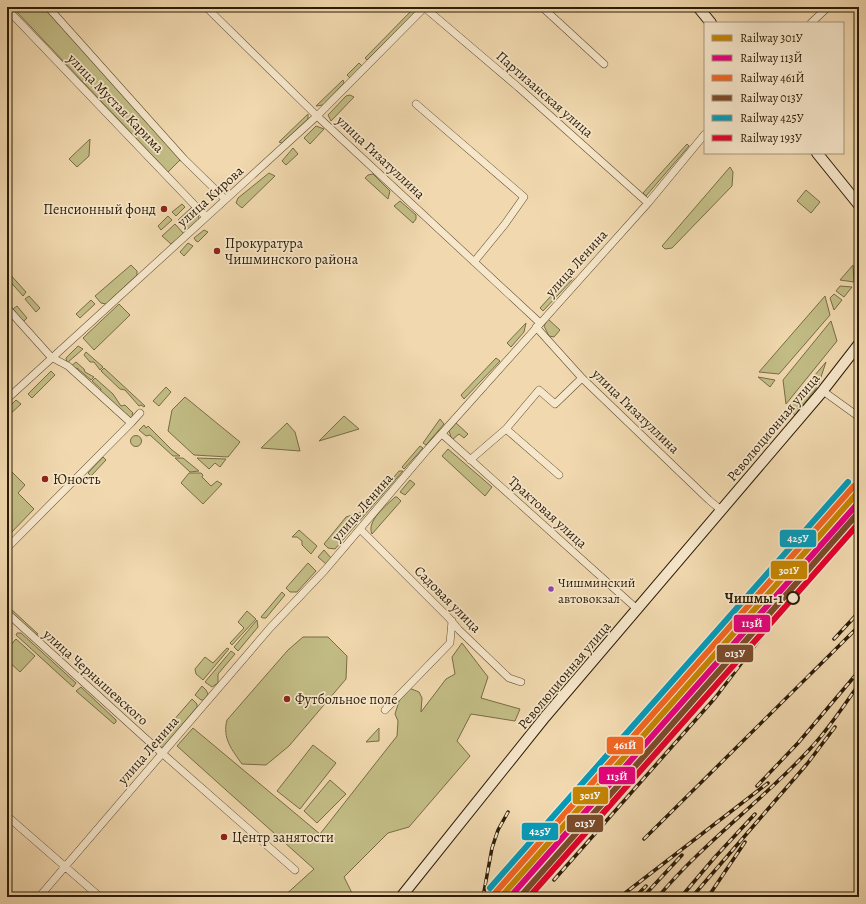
<svg xmlns="http://www.w3.org/2000/svg" width="866" height="904" viewBox="0 0 866 904" font-family="Alegreya,serif">
  <style>
    .green { fill: #c2bc85; stroke: #776c46 }
    .lines { fill: none; stroke-linecap: round; stroke-linejoin: round }
    .minor-casing { stroke: #5d4b31; stroke-width: 8 }
    .secondary-casing { stroke: #2c1c07; stroke-width: 12 }
    .minor { stroke: #f6e6ca; stroke-width: 7 }
    .secondary { stroke: #f6e6ca; stroke-width: 10 }
    .rail-casing { stroke: #2c1c07; stroke-width: 3.5 }
    .rail { stroke: #f6e6ca; stroke-width: 2; stroke-dasharray: 6; stroke-linecap: butt }
    .rail-1-casing { stroke: #f6e6ca; stroke-width: 9 }
    .rail-2-casing { stroke: #f6e6ca; stroke-width: 9 }
    .rail-3-casing { stroke: #f6e6ca; stroke-width: 9 }
    .rail-4-casing { stroke: #f6e6ca; stroke-width: 9 }
    .rail-5-casing { stroke: #f6e6ca; stroke-width: 9 }
    .rail-6-casing { stroke: #f6e6ca; stroke-width: 9 }
    .rail-1 { stroke: #c48402; stroke-width: 6 }
    .rail-2 { stroke: #e5007d; stroke-width: 6 }
    .rail-3 { stroke: #f26522; stroke-width: 6 }
    .rail-4 { stroke: #7a4b2a; stroke-width: 6 }
    .rail-5 { stroke: #049bba; stroke-width: 6 }
    .rail-6 { stroke: #e4002b; stroke-width: 6 }
    .poi-dot { fill: #8f2418; stroke: #f6e6ca; stroke-width: 1.5 }
    .bus-dot { fill: #8e44ad; stroke: #f6e6ca; stroke-width: 1.5 }
    .stop-dot { fill: #f6e6ca; stroke: #2c1c07; stroke-width: 2 }
    .labels { text-anchor: middle; stroke-width: 3.5; stroke-linejoin: round; paint-order: stroke }
    .bus-label { font-size: 13px; fill: #2c1c07; stroke: #f6e6ca; text-anchor: start }
    .street-label { font-size: 14px; fill: #2c1c07; stroke: #f6e6ca }
    .poi-label { font-size: 14px; fill: #2c1c07; stroke: #f6e6ca; text-anchor: start }
    .stop-label { font-size: 14px; font-weight: bold; fill: #2c1c07; stroke: #f6e6ca; text-anchor: end }
    .line-badge { stroke: #f6e6ca; stroke-width: 1.5 }
    .badge-label { font-size: 11px; text-anchor: middle; font-weight: bold; fill: #fff }
  </style>
  <rect width="100%" height="100%" fill="#f1d8ae"/>
  <filter id="stains"><feTurbulence type="fractalNoise" baseFrequency=".005" numOctaves="4"/><feColorMatrix values="0 0 0 0 .2 0 0 0 0 .09 0 0 0 0 .02 0 0 0 .5 -.17"/></filter>
  <radialGradient id="worn" r=".72"><stop offset=".6" stop-color="#630" stop-opacity="0"/><stop offset="1" stop-color="#630" stop-opacity=".3"/></radialGradient>
  <path class="green" d="M19,7H43L182,158L168,172L15,10Z
    M415,7L416,11L367,60L365,58Z
    M359,63L362,66L350,78L347,75Z
    M343,80L344,83L323,105L316,106Z
    M350,95L354,97L331,121L328,115L346,96Z
    M308,114V119L282,143L279,142Z
    M316,126L324,129L310,144L304,138Z
    M90,139L89,156L77,167L69,159Z
    M687,144L689,146L646,196L643,193Z
    M293,148L298,154L286,165L282,161Z
    M730,167L733,172L732,186L672,248L665,249L662,246Z
    M269,173L275,176L242,208L236,203L238,198Z
    M373,174L390,191L388,199L365,178L368,175Z
    M806,190L820,202L811,213L797,201Z
    M400,201L416,215V219L413,223L394,206Z
    M182,204L185,207L176,216L172,212Z
    M192,207L198,214L199,219L188,230L178,220Z
    M168,216L172,220L161,230L158,226Z
    M175,224L184,234L171,244L162,236Z
    M204,230L208,232L198,242L196,241L194,238Z
    M188,243L193,246L184,256L180,252Z
    M131,265L137,271V275L106,304L101,303L95,296Z
    M853,265L854,282L840,280Z
    M7,271L26,292L23,296L7,278Z
    M570,275L574,278L543,311L540,308Z
    M840,286L852,287L844,297L836,291Z
    M834,294L842,300L834,310L830,298Z
    M29,296L40,308L36,312L25,299Z
    M825,296L830,315L779,374L759,372Z
    M91,300L95,304L80,318L76,314Z
    M119,304L130,315L94,350L83,338Z
    M17,306L27,318L23,322L13,309Z
    M548,319L560,330L554,337L549,336L544,326Z
    M831,321L837,341L786,404L783,380Z
    M526,323L524,332L511,347L507,343Z
    M78,346L83,349L67,363L66,358Z
    M86,352L103,367L100,370L94,362H90L84,355Z
    M496,358L500,361L464,399L461,395Z
    M76,362L84,369L85,372L94,377L91,380L77,368L75,369L70,367Z
    M826,362L818,386L795,415L787,408Z
    M104,368L145,406L144,407L141,405L139,406L125,390L120,389L101,371Z
    M51,371L55,375L32,398L28,394Z
    M758,377L775,380L770,387Z
    M95,378L113,394L121,406L125,405L133,413L132,414L134,417L129,421L100,392L101,389L92,381Z
    M166,387L171,392L159,406L153,401Z
    M185,397L240,442L228,457L194,455L168,431L172,410Z
    M16,400L21,404L7,417V409Z
    M344,416L359,429L319,441Z
    M440,419L444,424L426,445L423,443Z
    M777,421L780,424L754,454L751,452Z
    M287,423L295,432L300,451L261,448Z
    M456,423L468,434L464,438L459,434L453,439L451,437L449,431Z
    M144,425L146,428L148,426L172,450L180,456H173L150,435L146,436L139,430Z
    M130.5 441a5.5 5.5 0 1 1 11 0a5.5 5.5 0 1 1-11 0Z
    M420,446L423,448L404,469L402,467Z
    M448,449L492,487L485,496L442,456Z
    M103,457L106,460L91,476L88,473Z
    M175,458H183L199,471L190,472Z
    M197,458L226,459L220,467L215,463L209,469Z
    M7,467L25,485L18,493L34,509L7,537Z
    M399,471H403L335,549L328,548L324,544L346,517L365,511Z
    M189,473H201L203,475L202,477L211,486L217,481L222,484L203,504L181,483Z
    M410,480L415,484L405,495L400,492Z
    M395,497H397L401,501L372,534C366,521 386,506 395,497Z
    M299,530L317,546L311,554L302,545V541L297,537H292Z
    M324,550L331,558L326,564L318,557Z
    M308,563L316,571L297,592H290L286,588Z
    M282,592L285,595L266,618H263L261,617Z
    M11,609L38,634L34,635L9,612Z
    M247,611L256,619L232,645L230,643L244,628L238,622Z
    M257,620L258,627L238,651L234,647Z
    M17,633H21L76,683L73,687L16,635Z
    M303,637H328L347,656L346,679L289,746L266,765L242,764C232,750 222,738 227,720L288,650Z
    M16,639L35,656L20,672L7,660V649Z
    M462,643L488,677L481,698L520,709L515,721L471,714L457,741L470,756L409,827L388,833L344,877L354,897H283L314,869L177,746L193,728L320,834L397,736L398,721L395,714L401,695L409,688L419,692L422,698L421,712L446,679L455,674L452,657Z
    M227,648L229,649L203,680L196,674L195,669L205,657L213,663Z
    M231,651L235,654L218,674V683L212,687L205,682Z
    M202,686L206,690L208,694L204,700H201L195,695Z
    M81,687L116,720V722L114,724L76,691Z
    M192,699L197,704V707L163,747L159,748L153,744Z
    M379,728V741L366,742Z
    M313,745L336,763L300,809L277,791Z
    M330,780L346,794L317,823L304,811Z"/>
  <g class="lines">
    <g class="minor-casing">
      <path id="minor" d="M48,7L184,159L225,199
        M206,7L317,116L540,323
        M424,7L518,87L648,203
        M542,7L604,64
        M7,9L206,217
        M811,23L828,7
        M416,104L524,197L505,224L474,262
        M7,308L51,357L68,366L131,423L140,413
        M536,327L582,378L709,500L721,510
        M823,391L859,417
        M7,399L317,116L425,7
        M506,429L559,475
        M442,434L637,609
        M470,460L506,429L539,390L555,404L582,378
        M360,529L449,618L459,630L509,678L521,682
        M7,548L131,423
        M7,613L155,747L295,870
        M385,710L450,643L452,621
        M7,816L100,897
        M39,897L270,628L325,570L427,450L648,203L705,134"/>
    </g>
    <g class="secondary-casing">
      <path id="secondary" d="M698,7L711,23
        M817,153L859,205
        M401,897L545,717L821,393L859,344"/>
    </g>
    <use href="#minor" class="minor"/>
    <use href="#secondary" class="secondary"/>
    <g class="rail-casing">
      <path id="rail" d="M834,639L859,612
        M757,786L798,743L859,671
        M644,839L859,626
        M554,880L715,698L775,619
        M483,897L492,848L498,830L508,812
        M620,897L768,783
        M635,897L646,886
        M643,897L682,855
        M658,897C703,843 761,802 809,750C828,730 843,707 859,684
        M681,897L715,857L755,814
        M692,897L807,764L835,727
        M708,897L745,842"/>
    </g>
    <use href="#rail" class="rail"/>
    <g class="rail-1-casing">
      <path id="rail-1" d="M501,897L859,491"/>
    </g>
    <g class="rail-2-casing">
      <path id="rail-2" d="M510,897L859,502"/>
    </g>
    <g class="rail-3-casing">
      <path id="rail-3" d="M496,892L854,486"/>
    </g>
    <g class="rail-4-casing">
      <path id="rail-4" d="M520,897L859,512"/>
    </g>
    <g class="rail-5-casing">
      <path id="rail-5" d="M490,888L848,482"/>
    </g>
    <g class="rail-6-casing">
      <path id="rail-6" d="M529,897L859,523"/>
    </g>
    <use href="#rail-1" class="rail-1"/>
    <use href="#rail-2" class="rail-2"/>
    <use href="#rail-3" class="rail-3"/>
    <use href="#rail-4" class="rail-4"/>
    <use href="#rail-5" class="rail-5"/>
    <use href="#rail-6" class="rail-6"/>
  </g>
  <g class="poi-dot">
    <circle cx="164" cy="209" r="4"/>
    <circle cx="217" cy="251" r="4"/>
    <circle cx="45" cy="479" r="4"/>
    <circle cx="287" cy="699" r="4"/>
    <circle cx="224" cy="837" r="4"/>
  </g>
  <circle class="bus-dot" cx="551" cy="589" r="3.5"/>
  <circle class="stop-dot" cx="793" cy="598" r="6"/>
  <g class="labels">
    <g class="bus-label">
      <text x="558" y="587">Чишминский<tspan x="558" dy="16">автовокзал</tspan></text>
    </g>
    <g class="street-label">
      <text transform="translate(545 94) rotate(41)" y="5">Партизанская улица</text>
      <text transform="translate(116 103) rotate(46)" y="5">улица Мустая Карима</text>
      <text transform="translate(381 157) rotate(43)" y="5">улица Гизатуллина</text>
      <text transform="translate(210 196) rotate(-42)" y="5">улица Кирова</text>
      <text transform="translate(576 263) rotate(-48)" y="5">улица Ленина</text>
      <text transform="translate(636 411) rotate(44)" y="5">улица Гизатуллина</text>
      <text transform="translate(773 427) rotate(-50)" y="5">Революционная улица</text>
      <text transform="translate(362 507) rotate(-49)" y="5">улица Ленина</text>
      <text transform="translate(548 512) rotate(42)" y="5">Трактовая улица</text>
      <text transform="translate(448 599) rotate(45)" y="5">Садовая улица</text>
      <text transform="translate(564 675) rotate(-50)" y="5">Революционная улица</text>
      <text transform="translate(96 677) rotate(42)" y="5">улица Чернышевского</text>
      <text transform="translate(148 750) rotate(-49)" y="5">улица Ленина</text>
    </g>
    <g class="poi-label">
      <text x="156" y="214" text-anchor="end">Пенсионный фонд</text>
      <text x="225" y="248">Прокуратура<tspan x="225" dy="16">Чишминского района</tspan></text>
      <text x="53" y="484">Юность</text>
      <text x="295" y="704">Футбольное поле</text>
      <text x="232" y="842">Центр занятости</text>
    </g>
    <g class="stop-label">
      <text x="783" y="603">Чишмы-1</text>
    </g>
  </g>
  <g class="line-badge">
    <rect x="779" y="529" width="38" height="19" rx="4" fill="#049bba"/>
    <rect x="770" y="560" width="38" height="20" rx="4" fill="#c48402"/>
    <rect x="733" y="614" width="38" height="19" rx="4" fill="#e5007d"/>
    <rect x="716" y="644" width="38" height="19" rx="4" fill="#7a4b2a"/>
    <rect x="606" y="736" width="38" height="19" rx="4" fill="#f26522"/>
    <rect x="598" y="766" width="38" height="19" rx="4" fill="#e5007d"/>
    <rect x="572" y="786" width="37" height="19" rx="4" fill="#c48402"/>
    <rect x="566" y="814" width="38" height="19" rx="4" fill="#7a4b2a"/>
    <rect x="521" y="822" width="38" height="19" rx="4" fill="#049bba"/>
  </g>
  <g class="badge-label">
    <text x="798" y="542">425У</text>
    <text x="789" y="574">301У</text>
    <text x="752" y="627">113Й</text>
    <text x="735" y="657">013У</text>
    <text x="625" y="749">461Й</text>
    <text x="617" y="780">113Й</text>
    <text x="590" y="799">301У</text>
    <text x="585" y="827">013У</text>
    <text x="540" y="835">425У</text>
  </g>
  <rect width="866" height="904" fill="none" stroke="#f1d8ae" stroke-width="24"/>
  <rect x="8" y="8" width="850" height="888" fill="none" stroke="#2c1c07" stroke-width="2"/>
  <rect x="12" y="12" width="842" height="880" fill="none" stroke="#2c1c07"/>
  <rect x="704" y="22" width="140" height="132" fill="#f6e6ca" stroke="#a5957c"/>
  <rect x="712" y="35" width="20" height="6" fill="#c48402" stroke="#a5957c"/>
  <text x="740" y="42" font-size="12" fill="#2c1c07">Railway 301У</text>
  <rect x="712" y="55" width="20" height="6" fill="#e5007d" stroke="#a5957c"/>
  <text x="740" y="62" font-size="12" fill="#2c1c07">Railway 113Й</text>
  <rect x="712" y="75" width="20" height="6" fill="#f26522" stroke="#a5957c"/>
  <text x="740" y="82" font-size="12" fill="#2c1c07">Railway 461Й</text>
  <rect x="712" y="95" width="20" height="6" fill="#7a4b2a" stroke="#a5957c"/>
  <text x="740" y="102" font-size="12" fill="#2c1c07">Railway 013У</text>
  <rect x="712" y="115" width="20" height="6" fill="#049bba" stroke="#a5957c"/>
  <text x="740" y="122" font-size="12" fill="#2c1c07">Railway 425У</text>
  <rect x="712" y="135" width="20" height="6" fill="#e4002b" stroke="#a5957c"/>
  <text x="740" y="142" font-size="12" fill="#2c1c07">Railway 193У</text>
  <rect width="100%" height="100%" filter="url(#stains)"/>
  <rect width="100%" height="100%" fill="url(#worn)"/>
</svg>
